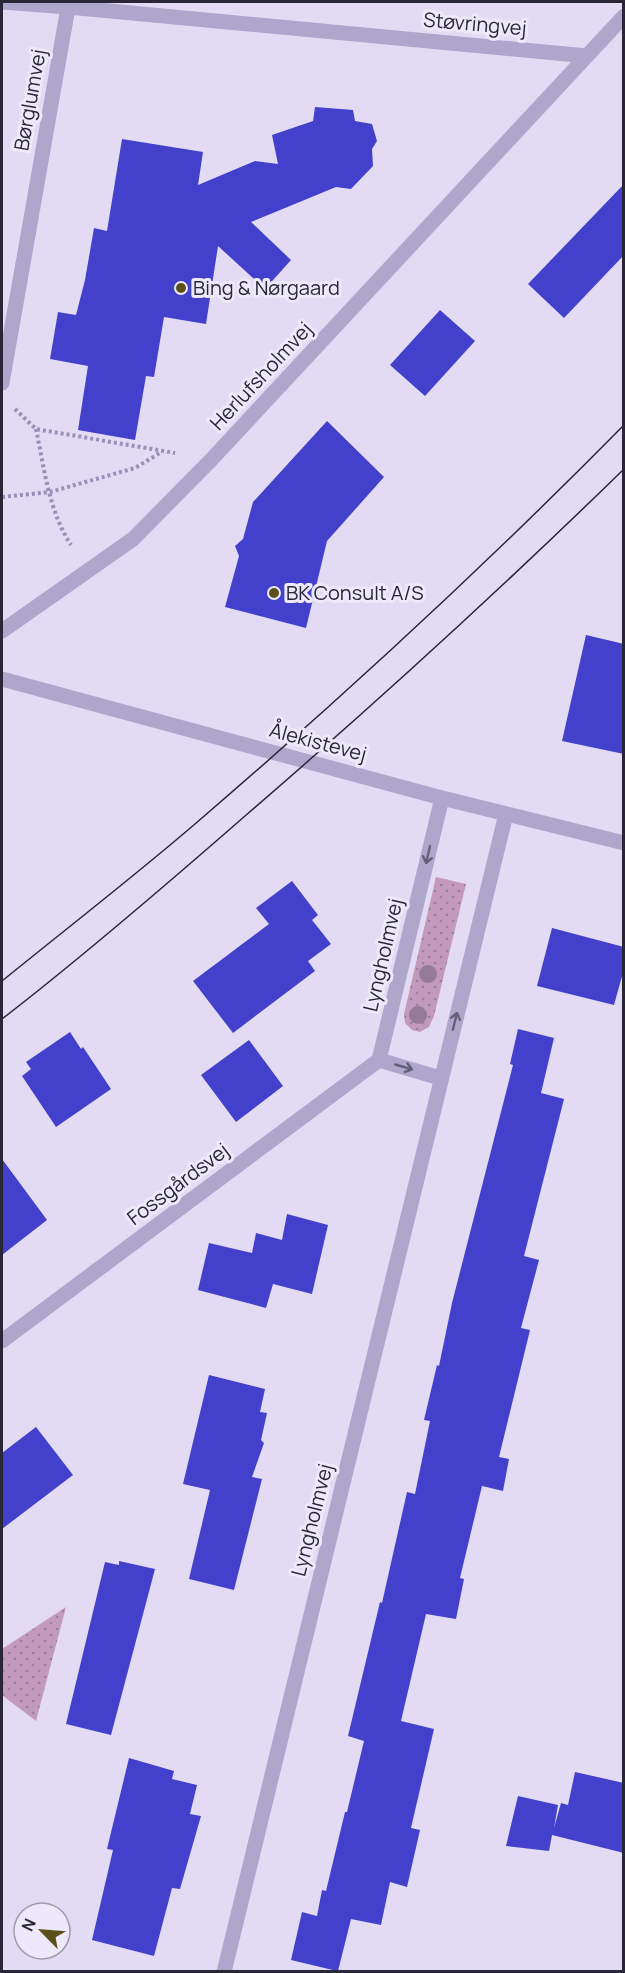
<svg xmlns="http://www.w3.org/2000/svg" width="625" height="1973" viewBox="0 0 625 1973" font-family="Manrope,sans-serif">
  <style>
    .grass { fill: url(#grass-dots) }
    .building { fill: #4341cb }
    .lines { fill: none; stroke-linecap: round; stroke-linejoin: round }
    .path { stroke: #9890b7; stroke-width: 4; stroke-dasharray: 3 3; stroke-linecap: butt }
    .minor { stroke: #afa6cc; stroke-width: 15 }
    .tram { stroke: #292737; stroke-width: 1.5 }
    .tree { fill: #967a99 }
    .oneway { stroke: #65607a }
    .poi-dot { fill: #5b501b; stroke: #ede8fa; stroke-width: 2 }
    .labels { text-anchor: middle; stroke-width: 6; stroke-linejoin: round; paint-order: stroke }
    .street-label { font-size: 20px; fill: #292737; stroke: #ede8fa }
    .poi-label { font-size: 20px; fill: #292737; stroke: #ede8fa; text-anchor: start }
  </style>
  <defs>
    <pattern id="grass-dots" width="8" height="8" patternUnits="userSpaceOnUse" patternTransform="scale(1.5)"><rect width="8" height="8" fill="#c39abe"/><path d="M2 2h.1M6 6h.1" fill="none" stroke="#9e7e9b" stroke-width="1.8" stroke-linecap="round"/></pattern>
  </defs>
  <rect width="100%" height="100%" fill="#e2dbf3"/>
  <path class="grass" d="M436,877L466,884L434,1016L429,1027L420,1032L412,1030L405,1023L404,1014Z
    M66,1607L36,1721L2,1695V1649Z"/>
  <path class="building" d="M315,107L353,110L355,121L372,124L377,141L372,149L373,166L351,189L336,187L251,222L291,260L265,289L218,246L206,324L164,317L154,377L146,376L135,440L78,430L88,366L50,359L58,312L76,315L85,280L94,228L107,231L122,139L203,152L198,185L255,161L278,164L272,135L313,121Z
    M624,184V255L564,318L528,284Z
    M440,310L475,341L425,396L390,365Z
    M327,421L384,477L327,541L306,628L225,607L239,556L235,546L243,539L253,502Z
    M586,635L624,644V754L562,741Z
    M292,881L318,915L312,920L331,944L308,961L315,971L233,1033L193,981L269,924L256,908Z
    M552,928L624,947V969L614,1005L537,986Z
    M518,1029L554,1038L541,1093L564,1099L524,1256L539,1260L521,1328L530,1330L499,1457L509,1459L503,1491L482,1486L460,1578L464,1579L456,1619L426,1614L401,1721L434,1729L411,1828L420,1830L407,1887L390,1882L381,1925L351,1919L338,1971H337L291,1960L302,1912L317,1916L322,1890L326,1891L345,1812H347L364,1741L348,1736L380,1602L382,1603L407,1492L415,1494L430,1421L424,1420L437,1365L439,1366L452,1303L513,1065L510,1064Z
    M70,1032L81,1049L83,1047L111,1089L56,1127L22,1076L31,1069L26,1062Z
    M249,1040L283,1086L236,1122L201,1075Z
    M2,1159L47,1220L2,1255Z
    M287,1214L328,1225L312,1294L273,1284L266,1308L198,1290L209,1243L252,1253L256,1233L282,1240Z
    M209,1375L265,1389L260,1412L267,1413L261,1440L264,1443L252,1477L262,1479L234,1590L189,1579L210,1490L183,1484Z
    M36,1427L73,1475L2,1529V1453Z
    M119,1561L155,1569L111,1735L66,1724L105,1562L119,1565Z
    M129,1758L174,1771L172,1779L197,1785L190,1814L201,1816L180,1889L172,1888L154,1956L92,1940L113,1850L107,1849Z
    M575,1772L624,1783V1853L552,1835L549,1851L506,1846L518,1796L558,1805L554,1828L561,1803L568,1805Z"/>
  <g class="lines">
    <path class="path" d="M15,409L36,429L175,453
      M36,429C44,467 49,512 71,545
      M2,497L50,492L135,468L163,451"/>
    <path class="minor" d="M2,2L68,7L587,56
      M2,383L69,2
      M2,631L133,539L211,460L624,16
      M2,679L442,798L624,843
      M440,1078L379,1060L442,798
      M2,1341L379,1060
      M224,1972L506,814"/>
    <path class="tram" d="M2,981C66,929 132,878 195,824C343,697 487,564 624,425
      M2,1019C85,955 166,885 245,816C375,704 501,589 624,469"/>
  </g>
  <g class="tree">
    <circle cx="428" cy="974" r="9"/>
    <circle cx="418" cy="1015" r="9"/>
  </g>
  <defs><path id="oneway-shaft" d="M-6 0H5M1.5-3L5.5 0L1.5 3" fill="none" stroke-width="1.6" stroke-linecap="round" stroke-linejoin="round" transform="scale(1.5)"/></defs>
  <g class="oneway">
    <use href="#oneway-shaft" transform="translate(428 855) rotate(103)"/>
    <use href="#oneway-shaft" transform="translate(455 1021) rotate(-76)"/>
    <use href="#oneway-shaft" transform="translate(404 1067) rotate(16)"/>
  </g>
  <g class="poi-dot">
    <circle cx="181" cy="288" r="6"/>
    <circle cx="274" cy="593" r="6"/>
  </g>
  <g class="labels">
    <g class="street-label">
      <text transform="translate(475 24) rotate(5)" y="7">Støvringvej</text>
      <text transform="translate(30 100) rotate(-80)" y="7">Børglumvej</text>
      <text transform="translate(261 376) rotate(-47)" y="7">Herlufsholmvej</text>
      <text transform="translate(318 742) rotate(15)" y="7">Ålekistevej</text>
      <text transform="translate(383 955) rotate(-77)" y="7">Lyngholmvej</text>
      <text transform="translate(178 1184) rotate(-37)" y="7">Fossgårdsvej</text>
      <text transform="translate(312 1520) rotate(-76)" y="7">Lyngholmvej</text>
    </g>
    <g class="poi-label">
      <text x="193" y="295">Bing &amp; Nørgaard</text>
      <text x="286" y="600">BK Consult A/S</text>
    </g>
  </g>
  <rect width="625" height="1973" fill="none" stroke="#292737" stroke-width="6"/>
  <g transform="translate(42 1931) rotate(295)"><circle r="28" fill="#ede8fa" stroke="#9f9bac" stroke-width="1.5"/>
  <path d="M0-4.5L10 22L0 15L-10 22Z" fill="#5b501b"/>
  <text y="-9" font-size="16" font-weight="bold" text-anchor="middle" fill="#292737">N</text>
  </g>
</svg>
